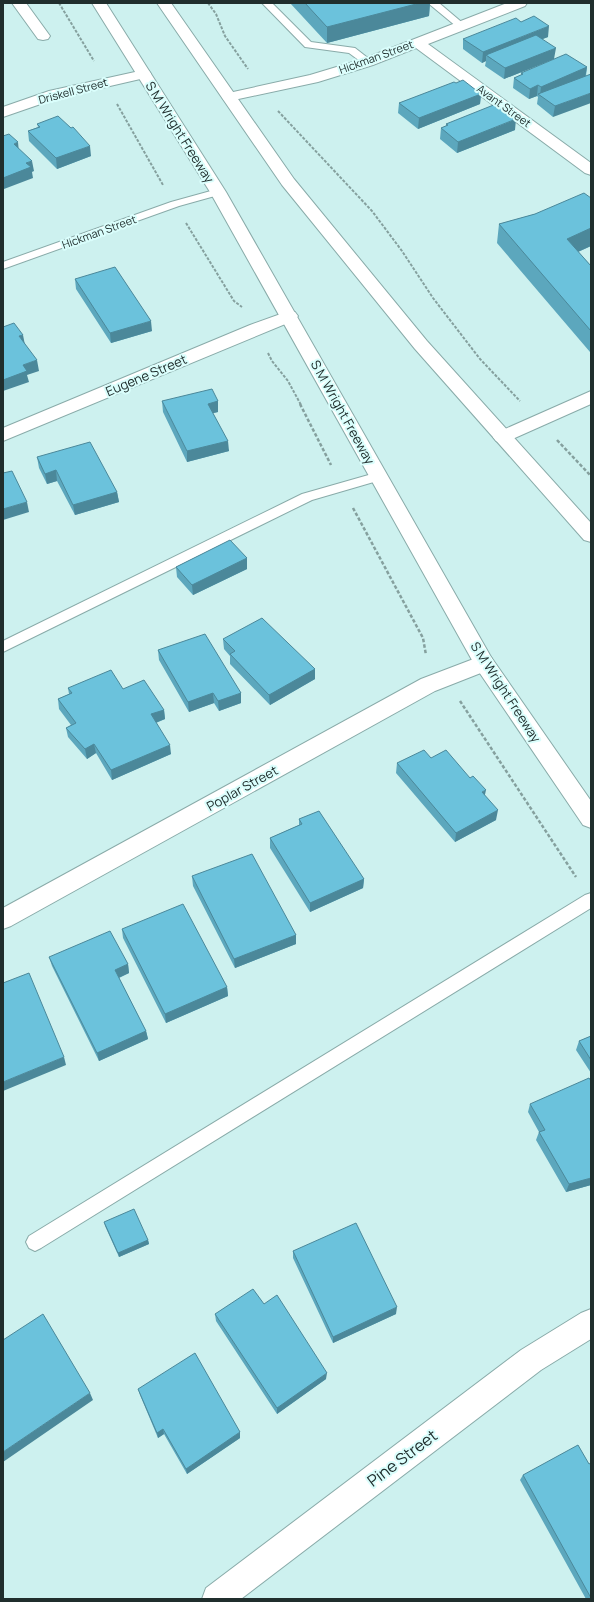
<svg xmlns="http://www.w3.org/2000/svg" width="594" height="1602" viewBox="0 0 594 1602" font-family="Manrope,sans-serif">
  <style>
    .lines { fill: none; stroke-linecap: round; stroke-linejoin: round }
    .lane-casing { stroke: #89aba9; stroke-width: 2 }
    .street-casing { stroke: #89aba9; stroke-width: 2 }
    .secondary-casing { stroke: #89aba9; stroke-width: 2 }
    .primary-casing { stroke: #89aba9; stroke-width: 2 }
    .path-far1 { stroke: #85a09e; stroke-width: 2; stroke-dasharray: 3 1.5; stroke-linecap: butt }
    .path { stroke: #85a09e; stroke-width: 2.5; stroke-dasharray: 3.5 2; stroke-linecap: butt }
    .lane { fill: #fff; fill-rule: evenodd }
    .street { fill: #fff; fill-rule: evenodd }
    .secondary { fill: #fff; fill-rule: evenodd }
    .primary { fill: #fff; fill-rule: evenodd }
    .wall { fill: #5ca7bd }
    .shaded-wall { fill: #4b889a }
    .building { fill: #6bc2dc; stroke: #4b889a }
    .labels { text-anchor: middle; stroke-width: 4; stroke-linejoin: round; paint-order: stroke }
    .far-street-label { font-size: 11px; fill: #202e2d; stroke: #dafefc }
    .street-label { font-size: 13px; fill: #202e2d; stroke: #dafefc }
    .near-street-label { font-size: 16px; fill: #202e2d; stroke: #dafefc }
  </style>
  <rect width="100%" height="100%" fill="#cdf1ef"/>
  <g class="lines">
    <g class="lane-casing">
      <path id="lane" d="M262,3H272L311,42L355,48L373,62L368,65L364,64L349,53L305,47Z
        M428,3H439L465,25L463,27H457Z
        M218,189L223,192L222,194L179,206L3,269V262L171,202Z
        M379,472L384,473L385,476L384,479L312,500L3,652V641L302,494Z
        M591,893V908L41,1248L35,1251L29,1248L26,1242L29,1236L585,895Z"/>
    </g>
    <g class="street-casing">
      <path id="street" d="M12,3H26L50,36L48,39L43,40L38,39Z
        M507,3H527L525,6L428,44L591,163V175L585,173L416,48L373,65L318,82L229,101L224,100L222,97L224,94L310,75L363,59Z
        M144,70L149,71L151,74L149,77L58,98L3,117V107L49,91Z
        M289,311L295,312L298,316L295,320L3,441V428L250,325Z
        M591,391V404L508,441L502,443L496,441L493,437L496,433Z
        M484,655L491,657L494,663L491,669L435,691L11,926L3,929V908L421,679Z"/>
    </g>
    <g class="secondary-casing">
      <path id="secondary" d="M591,1309V1339L541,1370L241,1599H202L206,1588L521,1350L581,1313Z"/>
    </g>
    <g class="primary-casing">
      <path id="primary" d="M92,3H106L226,192L491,657L591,801V828L583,825L477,669L210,192Z
        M157,3H171L294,179L427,341L591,523V542L584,540L415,349L282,185Z"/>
    </g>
    <path class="path-far1" d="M59,3L94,61
      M208,3L216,14L225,36L248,69
      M117,104L163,185
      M278,111L372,211L402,251L433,298L480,359L520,401
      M186,223L234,301L242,307
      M268,353L272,361L288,381L301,405"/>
    <path class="path" d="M300,404L331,465
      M557,440L591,476
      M353,508L423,638L426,655
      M460,701L576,877"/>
    <use href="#lane" class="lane"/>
    <use href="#street" class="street"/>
    <use href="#secondary" class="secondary"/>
    <use href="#primary" class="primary"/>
  </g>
  <path class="wall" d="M290,3H430L429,16L327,43Z
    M548,37L542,39L554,59L504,79L485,66L486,61L482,63L463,49V39Z
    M587,67L586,76L553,117L537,104L538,97L537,96L529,99L513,88L514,78L521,75V73Z
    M456,83L481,94L480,104L418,129L398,113L399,103Z
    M37,124L91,156L57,169L29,141L28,131L38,127Z
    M446,124L515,130L457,153L440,139L441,128L446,126Z
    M591,198V246L578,252L591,266V352H590L497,243L499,224L535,214Z
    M75,279L152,331L111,343L76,289Z
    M162,401H218V412L213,413L229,451L187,462L163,412Z
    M37,457L117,492L119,502L75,515L57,481L47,484L39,468Z
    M247,558V569L193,595L177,577L176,567Z
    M223,639L315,669V679L270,705L230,664V656L224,649Z
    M158,650L241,693V703L219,711L214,703L189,712L159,660Z
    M68,688L123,689L164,710L165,719L156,723L171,754L112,780L96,753L87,759L68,737L66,728L71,725L59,709L58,699L69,694Z
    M431,758L470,778L485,796L496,820L455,842L396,773L397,763Z
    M299,819L364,879L363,888L310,912L270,848V838L299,825Z
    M192,876L296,935V944L235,968L193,886Z
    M122,929L227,987L228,996L166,1023L123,938Z
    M49,957L128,964L129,973L119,978L146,1031L148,1039L99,1061L52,966Z
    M591,1036V1073L576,1050L579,1041Z
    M530,1104L591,1185L566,1192L536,1140L539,1132L528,1112Z
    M104,1222L148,1240L149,1244L119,1257L105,1226Z
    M293,1251L396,1314L333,1343L293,1258Z
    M264,1304L326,1379L277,1414L216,1321L215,1314Z
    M138,1389L240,1438L187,1474L164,1434L158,1438L140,1395Z
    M591,1463V1599H586L520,1480L523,1475L589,1464Z"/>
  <path class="shaded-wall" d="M420,3H430L429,16L327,43V27Z
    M549,26L548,37L491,59L486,55V61L482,63L483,52Z
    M556,48L554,59L504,79L505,68Z
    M587,67L585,78L540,95L541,87Z
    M538,85L537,96L529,99L530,89Z
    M591,93V103L553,117L555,106Z
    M481,94L480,104L418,129L419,118Z
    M516,119L515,130L457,153L458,142Z
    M18,142L19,153L14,144Z
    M90,146L91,156L57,169L56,158Z
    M32,161L34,171L32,172L33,178L4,189L3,178L26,163Z
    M591,228V246L564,258L567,239Z
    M151,321L152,331L111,343L110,333Z
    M23,335L25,345L19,336Z
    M37,360L39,371L27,375L29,382L3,391V380L23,365Z
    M218,401V412L209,414L208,404Z
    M228,441L229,451L187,462V451Z
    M56,470L57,481L47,484L45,474Z
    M117,492L119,502L75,515L73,505Z
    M27,502L29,512L3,520V509Z
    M247,558V569L193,595L192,585Z
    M315,669V679L270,705L269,695Z
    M213,693L214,703L189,712L188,702Z
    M241,693V703L219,711L218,701Z
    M164,710L165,719L152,724L151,714Z
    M94,744L96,753L87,759L85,749Z
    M170,745L171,754L112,780L111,770Z
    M486,790L484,799L482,792Z
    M498,810L496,820L455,842L456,833Z
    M364,879L363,888L310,912V903Z
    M296,935V944L235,968L234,959Z
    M128,964L129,973L116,979L115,970Z
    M227,987L228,996L166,1023L165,1014Z
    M146,1031L148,1039L99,1061L97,1053Z
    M64,1057L66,1065L3,1091V1082Z
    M591,1178V1185L566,1192L569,1184Z
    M148,1240L149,1244L119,1257L118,1253Z
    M397,1307L396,1314L333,1343V1337Z
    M327,1373L326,1379L277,1414V1408Z
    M90,1393L93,1400L3,1462V1452Z
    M163,1429L164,1434L158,1438L157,1433Z
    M240,1432V1438L187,1474L186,1469Z"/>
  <path class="building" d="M305,3H420L327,27Z
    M534,16L549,26L483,52L463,39L516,18L521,22Z
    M536,35L556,48L505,68L486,55Z
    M566,54L587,67L541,87L538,85L530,89L514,78L523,74L521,73Z
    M591,74V93L555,106L538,94Z
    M463,80L481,94L419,118L399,103L454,82L456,83Z
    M496,104L516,119L458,142L441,128L448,125L446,124Z
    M58,116L71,128L73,127L90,146L56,158L28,131L40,127L37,124Z
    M9,134L18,142L14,144L32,161L26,163L31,167L3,178V136Z
    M584,193L591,198V228L567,239L591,266V331L499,224L535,214Z
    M115,267L151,321L110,333L75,279Z
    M14,323L23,335L19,336L37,360L23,365L27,371L3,380V327Z
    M212,389L218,401L208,404L228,441L187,451L162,401Z
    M90,442L117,492L73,505L56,470L45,474L37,457Z
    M12,471L27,502L3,509V473Z
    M230,540L247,558L192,585L176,567Z
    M262,618L315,669L269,695L230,654L235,651L223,639Z
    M205,634L241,693L218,701L213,693L188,702L158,650Z
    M111,670L123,689L144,680L164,710L151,714L170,745L111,770L94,744L85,749L66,728L76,723L58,699L72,693L68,688Z
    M424,750L431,758L446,750L470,778L473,776L486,790L482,792L498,810L456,833L397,763Z
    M319,811L364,879L310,903L270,838L302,824L299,819Z
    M252,854L296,935L234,959L192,876Z
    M183,904L227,987L165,1014L122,929Z
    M110,931L128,964L115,970L146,1031L97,1053L49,957Z
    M29,973L64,1057L3,1082V983Z
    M591,1036V1060L579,1041Z
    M589,1078L591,1081V1178L569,1184L539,1132L545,1130L530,1104Z
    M134,1209L148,1240L118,1253L104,1222Z
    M356,1223L397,1307L333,1337L293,1251Z
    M253,1289L264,1304L277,1295L327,1373L277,1408L215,1314Z
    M43,1314L90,1393L3,1452V1340Z
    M195,1353L240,1432L186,1469L163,1429L157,1433L138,1389Z
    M578,1445L589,1464L591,1463V1598L523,1475Z"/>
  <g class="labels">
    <g class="far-street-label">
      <text transform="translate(376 57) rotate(-20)" y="4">Hickman Street</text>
      <text transform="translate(73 91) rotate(-15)" y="4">Driskell Street</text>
      <text transform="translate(504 106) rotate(36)" y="4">Avant Street</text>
      <text transform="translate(99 232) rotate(-20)" y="4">Hickman Street</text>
    </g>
    <g class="street-label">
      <text transform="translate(180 132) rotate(58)" y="5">S M Wright Freeway</text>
      <text transform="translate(146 375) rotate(-23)" y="5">Eugene Street</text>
      <text transform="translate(343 412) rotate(61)" y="5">S M Wright Freeway</text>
      <text transform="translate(506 692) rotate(57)" y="5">S M Wright Freeway</text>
      <text transform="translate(242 788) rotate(-29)" y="5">Poplar Street</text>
    </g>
    <g class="near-street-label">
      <text transform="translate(402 1458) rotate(-37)" y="6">Pine Street</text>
    </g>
  </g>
  <rect width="594" height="1602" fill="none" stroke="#202e2d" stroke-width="8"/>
</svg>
